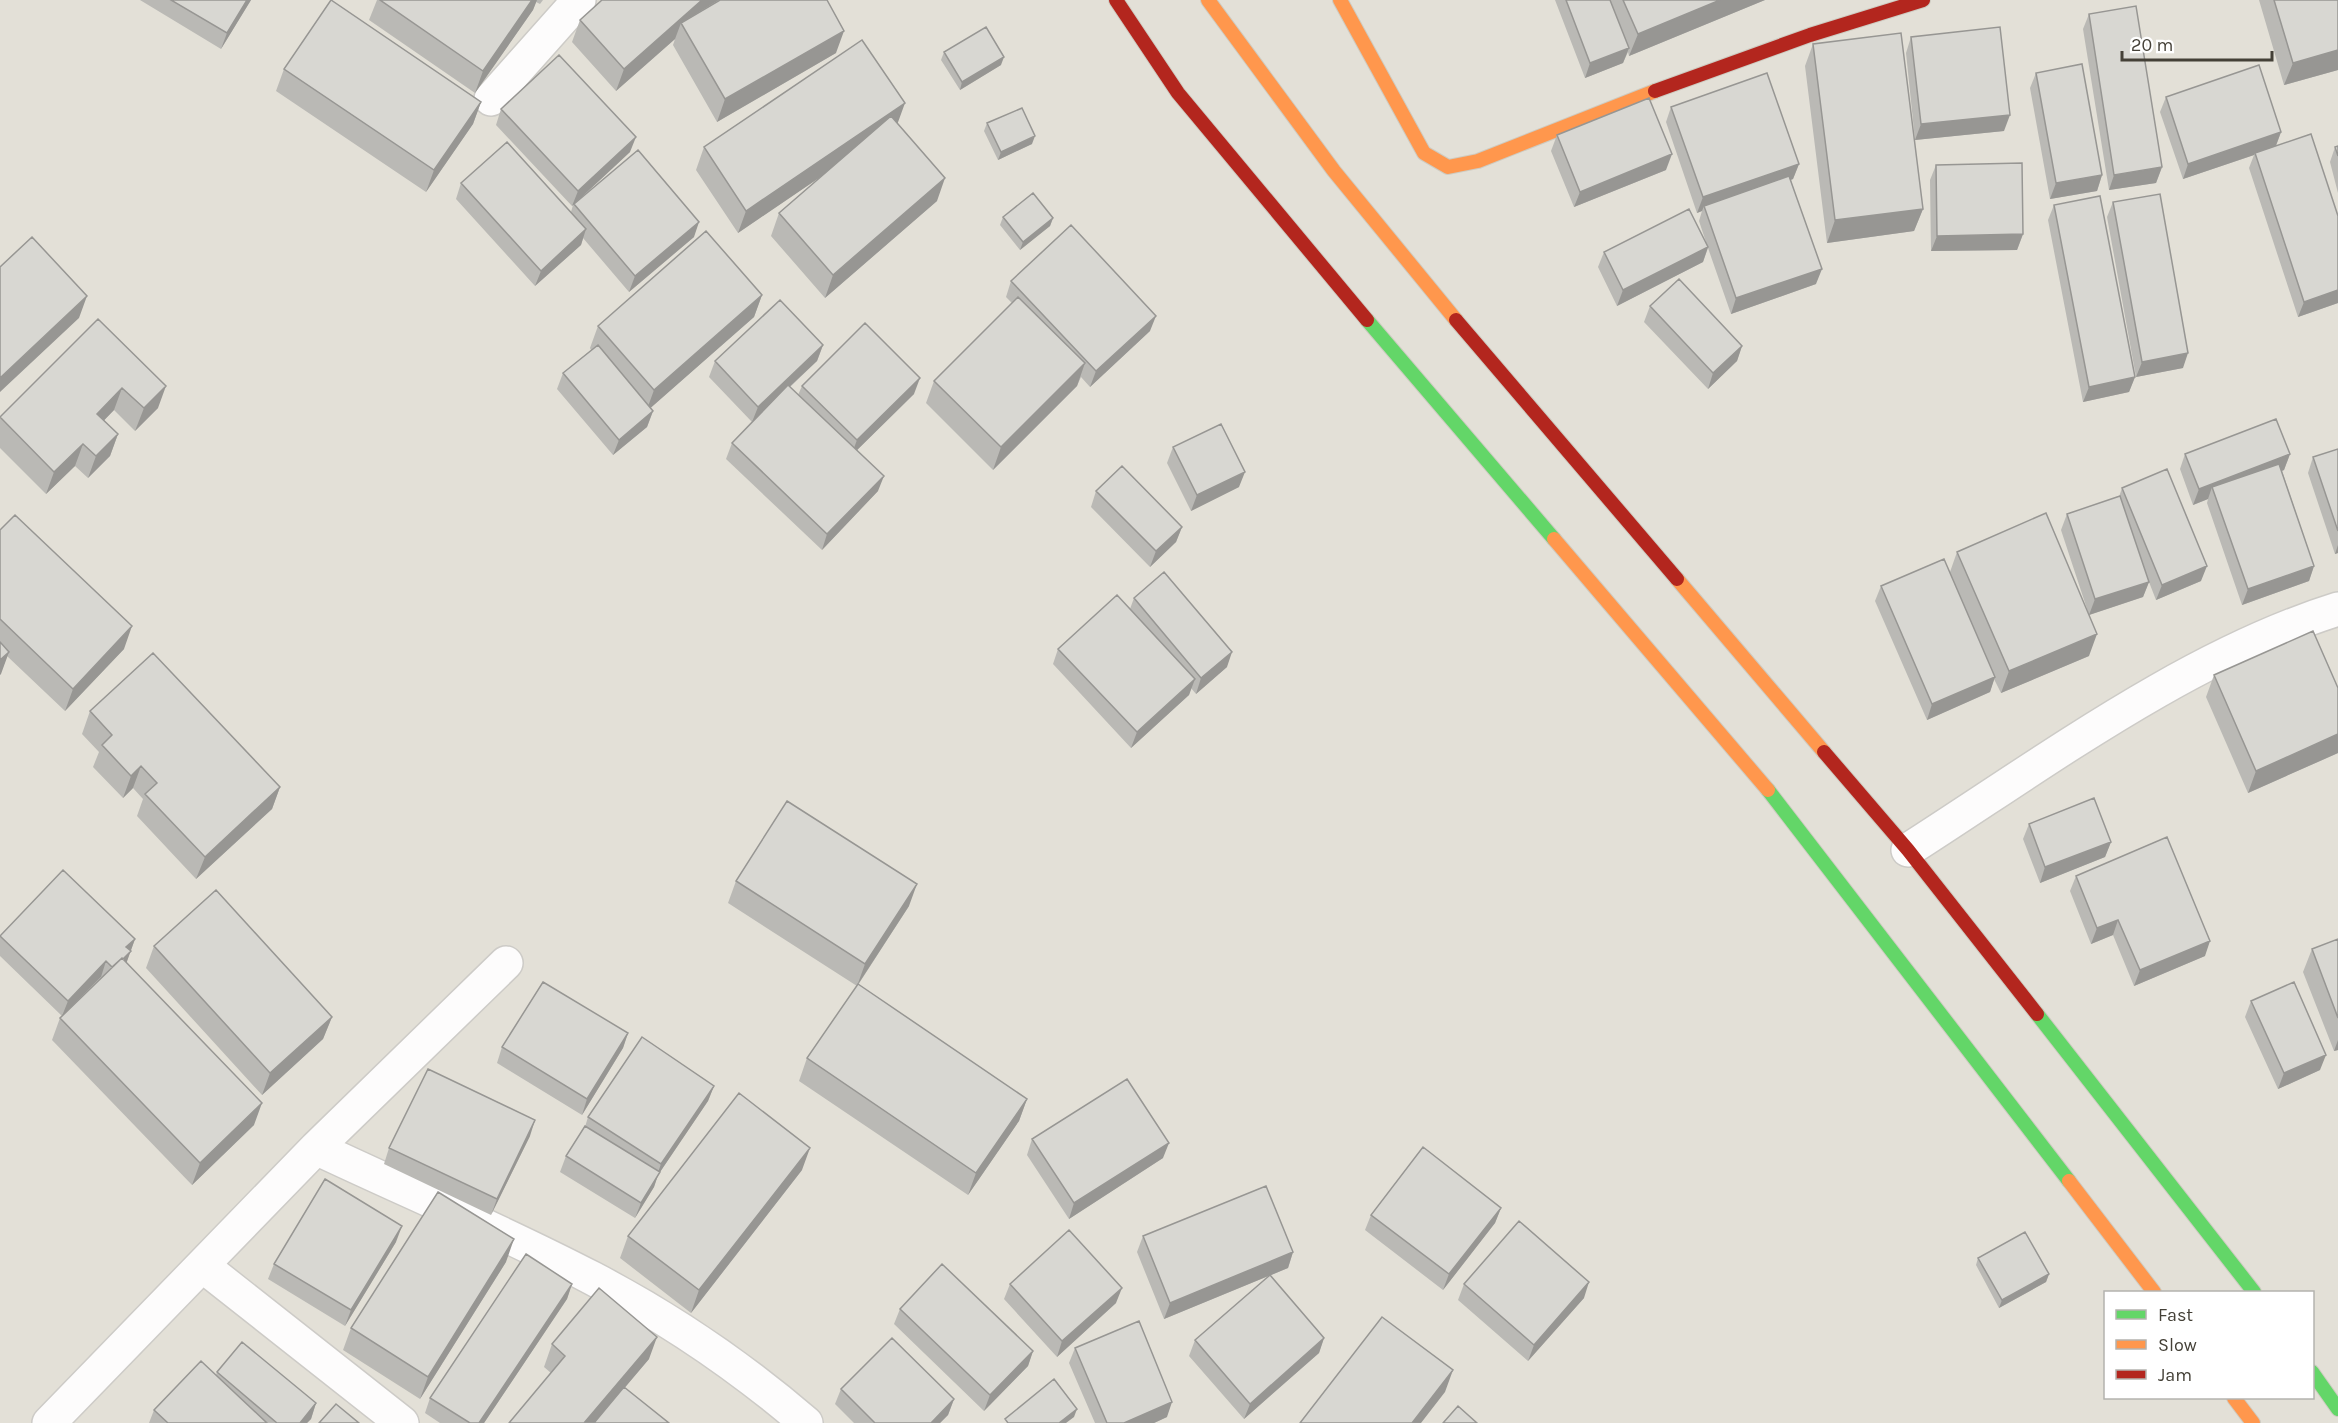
<svg xmlns="http://www.w3.org/2000/svg" width="2338" height="1423" viewBox="0 0 2338 1423" font-family="Karla,sans-serif">
  <style>
    .residential { fill: #e3e0d7; fill-rule: evenodd }
    .lines { fill: none; stroke-linecap: round; stroke-linejoin: round }
    .street-casing { stroke: #cdcbc7; stroke-width: 36 }
    .fast-casing { stroke: #cecbc1; stroke-width: 16 }
    .slow-casing { stroke: #cecbc1; stroke-width: 16 }
    .jam-casing { stroke: #cecbc1; stroke-width: 16 }
    .street { stroke: #fdfcfc; stroke-width: 33 }
    .fast { stroke: #63d668; stroke-width: 14 }
    .slow { stroke: #ff974d; stroke-width: 14 }
    .jam { stroke: #b3261e; stroke-width: 14 }
    .wall { fill: #bab9b5; fill-rule: evenodd }
    .shaded-wall { fill: #979693 }
    .building { fill: #d8d7d2; stroke: #979693; stroke-width: 1.5 }
  </style>
  <rect width="100%" height="100%" fill="#efeeea"/>
  <path class="residential" d="M0,0H2338V1423H0ZM2106,1292H2312V1398H2106Z"/>
  <g class="lines">
    <g class="street-casing">
      <path id="street" d="M491,99L579,0
        M1908,850C2041,765 2187,656 2338,609
        M316,1148C407,1191 502,1231 592,1278C667,1317 742,1368 806,1423
        M203,1266L402,1423
        M49,1423L316,1148L506,963"/>
    </g>
    <g class="fast-casing">
      <path id="fast" d="M1367,320L1554,539
        M1768,790L2069,1181
        M2037,1014L2254,1292
        M2312,1372L2338,1409"/>
    </g>
    <g class="slow-casing">
      <path id="slow" d="M1208,0L1334,171L1456,320
        M1340,0L1424,153L1448,167L1478,161L1655,91
        M1554,539L1768,790
        M1677,579L1824,752
        M2069,1181L2154,1292
        M2234,1398L2253,1423"/>
    </g>
    <g class="jam-casing">
      <path id="jam" d="M1116,0L1178,93L1367,320
        M1655,91L1810,35L1923,0
        M1456,320L1677,579
        M1824,752L1908,850L2037,1014"/>
    </g>
    <use href="#street" class="street"/>
    <use href="#fast" class="fast"/>
    <use href="#slow" class="slow"/>
    <use href="#jam" class="jam"/>
  </g>
  <path class="wall" d="M140,0H251L221,49Z
    M377,0H543L540,4L536,2L533,10L475,93L369,20Z
    M602,0L836,53L717,122L673,45L675,39L616,91L572,42L580,20Z
    M1555,0H1765L1629,56L1628,52L1623,63L1585,78Z
    M2259,0H2338V70L2284,85Z
    M2089,14L2162,167L2156,183L2109,190L2083,29Z
    M1911,37L2004,131L1915,140L1906,53Z
    M1813,44L1923,209L1914,231L1827,243L1805,66Z
    M944,52L1001,65L960,90L941,60Z
    M284,69L481,102L473,124L426,192L276,91Z
    M2036,73L2102,175L2097,191L2050,199L2030,88Z
    M2166,97L2281,132L2276,146L2338,216V303L2298,317L2249,168L2254,155L2183,179L2160,112Z
    M1671,107L1799,164L1793,179L1791,180L1816,284L1731,314L1708,248L1703,262L1617,306L1598,267L1604,252L1706,242L1699,221L1702,211L1697,213L1666,122Z
    M501,109L630,152L583,196L694,237L629,292L583,238L581,245L535,286L456,199L461,183L571,212L573,205L572,206L496,125Z
    M987,123L1032,144L998,160L984,131Z
    M898,124L937,201L825,298L771,236L779,213L824,174L738,233L696,170L704,147Z
    M1557,135L1666,170L1574,207L1551,151Z
    M2338,146V193L2330,162L2335,147Z
    M1936,165L2023,234L2017,250L1931,251L1930,180Z
    M2113,202L2183,368L2136,377L2107,217Z
    M2054,205L2135,377L2129,392L2083,402L2048,220Z
    M1003,217L1053,218L1050,226L1020,250L1000,225Z
    M1011,281L1150,331L1090,387L1081,377L1077,386L993,470L926,403L934,381L1012,303L1006,297Z
    M762,295L754,317L650,408L653,411L647,427L613,455L557,389L563,373L591,350L590,348L598,326Z
    M1650,306L1742,346L1737,361L1708,389L1644,322Z
    M98,319L158,408L135,431L114,410L104,420L118,434L110,456L88,478L75,466L46,494L0,448V417Z
    M823,345L817,361L790,387L798,395L802,386L914,394L857,450L878,491L822,550L726,459L732,443L752,422L709,377L715,361Z
    M1173,447L1239,487L1191,511L1167,463Z
    M2338,449V553L2335,554L2308,473L2313,457Z
    M2185,454H2290L2284,470L2282,471L2314,566L2309,581L2242,605L2207,503L2208,499L2193,505L2180,469Z
    M2122,488L2201,581L2156,600L2149,582L2143,597L2089,615L2061,530L2067,514L2119,497Z
    M1096,491L1182,527L1176,542L1150,567L1091,507Z
    M0,530L124,649L65,711L7,656L0,675Z
    M1957,552L2089,656L2001,693L1994,679L1990,692L1927,720L1875,601L1881,586L1950,572Z
    M1134,598L1227,667L1196,694L1191,688L1189,695L1131,748L1053,664L1058,649L1130,609Z
    M2214,675L2338,688V753L2248,793L2206,697Z
    M90,711L280,787L272,809L196,879L137,816L143,799L133,788L123,798L93,767L99,752L82,734Z
    M2029,824L2111,842L2105,857L2040,883L2023,839Z
    M2076,876L2205,956L2134,986L2113,935L2091,944L2070,891Z
    M736,881L909,906L858,985L1027,1099L1019,1121L968,1195L799,1081L807,1058L857,986L728,903Z
    M0,935L135,939L126,963L254,1125L192,1185L52,1040L60,1018L62,1016L0,956ZM101,977H102L75,1003Z
    M2338,939V1050L2334,1051L2303,972L2312,949Z
    M154,946L332,1017L323,1039L262,1095L146,968Z
    M2251,1001L2320,1070L2278,1089L2245,1017Z
    M628,1033L623,1048L582,1115L497,1063L502,1047Z
    M714,1086L708,1101L658,1175L654,1187L635,1218L560,1172L566,1156L585,1127L588,1117Z
    M530,1136L491,1215L384,1164L389,1148Z
    M1032,1139L1163,1158L1069,1219L1027,1155Z
    M802,1170L691,1313L620,1258L628,1236Z
    M1501,1208L1495,1223L1443,1290L1365,1230L1371,1215Z
    M1143,1236L1293,1252L1288,1268L1164,1319L1137,1252Z
    M396,1242L345,1326L268,1279L274,1264Z
    M1978,1258L2049,1274L2046,1282L1999,1308L1976,1265Z
    M506,1262L420,1399L343,1350L351,1328Z
    M572,1284L567,1299L484,1423H440L425,1413L430,1398Z
    M1010,1284L1116,1303L1057,1357L1004,1299Z
    M1464,1284L1584,1298L1528,1361L1458,1300Z
    M900,1309L1033,1351L1028,1366L984,1411L894,1324Z
    M1324,1338L1319,1353L1244,1419L1189,1356L1195,1340Z
    M552,1344L649,1359L625,1387L551,1373L544,1367Z
    M1075,1348L1167,1417L1154,1423H1095L1069,1363Z
    M217,1372L316,1403L311,1419L307,1423H149L154,1410L216,1375Z
    M841,1389L954,1399L948,1415L940,1423H854L835,1404Z"/>
  <path class="shaded-wall" d="M247,0H251L221,49L227,33Z
    M532,0H537L533,10L475,93L483,71Z
    M702,0H719L681,23L675,39L616,91L624,69Z
    M1720,0H1765L1629,56L1638,34Z
    M844,31L836,53L717,122L725,99Z
    M1629,48L1623,63L1585,78L1590,63Z
    M2338,50V70L2284,85L2293,63Z
    M1004,57L1001,65L960,90L962,82Z
    M481,102L473,124L426,192L434,170Z
    M905,103L897,125L738,233L746,211Z
    M2010,115L2004,131L1915,140L1921,124Z
    M2281,132L2275,148L2255,153L2254,155L2183,179L2188,164Z
    M1035,136L1032,144L998,160L1001,152Z
    M636,137L630,152L572,206L578,191Z
    M1672,154L1666,170L1574,207L1580,192Z
    M1799,164L1793,179L1706,210L1704,206L1702,211L1697,213L1703,197Z
    M2162,167L2156,183L2109,190L2114,175Z
    M2102,175L2097,191L2050,199L2056,183Z
    M945,178L937,201L825,298L833,275Z
    M1923,209L1914,231L1827,243L1835,220Z
    M1053,218L1050,226L1020,250L1023,242Z
    M699,222L694,237L629,292L635,276Z
    M586,229L581,245L535,286L541,271Z
    M2023,234L2017,250L1931,251L1937,236Z
    M1708,247L1703,262L1617,306L1623,290Z
    M1822,269L1816,284L1731,314L1736,298Z
    M2338,290V303L2298,317L2304,302Z
    M762,295L754,317L646,412L654,390Z
    M87,296L79,318L0,392V378Z
    M1156,316L1150,331L1090,387L1096,371Z
    M823,345L817,361L752,422L758,407Z
    M1742,346L1737,361L1708,389L1713,373Z
    M2188,353L2183,368L2136,377L2142,362Z
    M1085,363L1077,386L993,470L1001,447Z
    M2135,377L2129,392L2083,402L2089,387Z
    M920,378L914,394L851,456L857,440Z
    M166,386L158,408L135,431L144,408Z
    M122,388L114,410L89,436L97,414Z
    M653,411L647,427L613,455L619,440Z
    M118,434L110,456L88,478L96,456Z
    M83,444L75,466L46,494L54,472Z
    M2290,454L2284,470L2215,496L2212,487L2208,499L2193,505L2199,489Z
    M1245,472L1239,487L1191,511L1197,495Z
    M884,476L878,491L822,550L827,534Z
    M1182,527L1176,542L1150,567L1156,551Z
    M2338,545V553L2335,554Z
    M2207,566L2201,581L2156,600L2162,585Z
    M2314,566L2309,581L2242,605L2248,589Z
    M2149,582L2143,597L2089,615L2095,599Z
    M132,626L124,649L65,711L73,689Z
    M2097,634L2089,656L2001,693L2009,671Z
    M9,652L1,674L0,675V660Z
    M1232,652L1227,667L1196,694L1201,678Z
    M1995,677L1990,692L1927,720L1932,704Z
    M1195,679L1189,695L1131,748L1137,732Z
    M2338,734V753L2248,793L2256,771Z
    M141,766L133,788L123,798L131,776Z
    M280,787L272,809L196,879L205,857Z
    M2111,842L2105,857L2040,883L2045,867Z
    M917,884L909,906L857,986L865,964Z
    M2118,920L2113,935L2091,944L2097,928Z
    M135,939L125,967L108,984L126,947Z
    M2210,941L2205,956L2134,986L2140,970Z
    M106,961L101,977L62,1016L68,1001Z
    M332,1017L323,1039L262,1095L270,1073Z
    M628,1033L623,1048L582,1115L587,1099Z
    M2338,1040V1050L2334,1051Z
    M2326,1055L2320,1070L2278,1089L2284,1073Z
    M714,1086L708,1101L658,1175L654,1187L635,1218L641,1203L656,1178L661,1164Z
    M1027,1099L1019,1121L968,1195L976,1173Z
    M262,1103L254,1125L192,1185L200,1163Z
    M535,1120L530,1136L491,1215L497,1199Z
    M1169,1143L1163,1158L1069,1219L1074,1203Z
    M810,1148L802,1170L691,1313L699,1290Z
    M1501,1208L1495,1223L1443,1290L1449,1274Z
    M402,1226L396,1242L345,1326L351,1310Z
    M514,1239L506,1262L420,1399L428,1377Z
    M1293,1252L1288,1268L1164,1319L1170,1303Z
    M2049,1274L2046,1282L1999,1308L2002,1300Z
    M1589,1282L1584,1298L1528,1361L1534,1345Z
    M572,1284L567,1299L484,1423H479Z
    M1122,1288L1116,1303L1057,1357L1062,1341Z
    M657,1337L649,1359L595,1423H584Z
    M1324,1338L1319,1353L1244,1419L1250,1404Z
    M1033,1351L1028,1366L984,1411L990,1395Z
    M1453,1370L1445,1392L1421,1423H1412Z
    M954,1399L948,1415L940,1423H931Z
    M1172,1402L1167,1417L1154,1423H1124Z
    M316,1403L311,1419L307,1423H300Z
    M1077,1409L1074,1417L1066,1423H1059Z"/>
  <path class="building" d="M171,0H247L227,33Z
    M331,0L481,102L434,170L284,69Z
    M380,0H532L483,71Z
    M602,0H702L624,69L580,20Z
    M720,0H827L844,31L725,99L681,23Z
    M1566,0H1610L1629,48L1590,63Z
    M1623,0H1720L1638,34Z
    M2274,0H2338V50L2293,63Z
    M2136,6L2162,167L2114,175L2089,14Z
    M986,27L1004,57L962,82L944,52Z
    M2000,27L2010,115L1921,124L1911,37Z
    M1901,33L1923,209L1835,220L1813,44Z
    M862,40L905,103L746,211L704,147Z
    M559,55L636,137L578,191L501,109Z
    M2082,64L2102,175L2056,183L2036,73Z
    M2259,65L2281,132L2188,164L2166,97Z
    M1767,73L1799,164L1703,197L1671,107Z
    M1649,98L1672,154L1580,192L1557,135Z
    M1022,108L1035,136L1001,152L987,123Z
    M891,116L945,178L833,275L779,213Z
    M2311,134L2338,216V290L2304,302L2255,153Z
    M507,142L586,229L541,271L461,183Z
    M2338,146V156L2335,147Z
    M638,150L699,222L635,276L574,204Z
    M2022,163L2023,234L1937,236L1936,165Z
    M1789,176L1822,269L1736,298L1704,206Z
    M1033,193L1053,218L1023,242L1003,217Z
    M2160,194L2188,353L2142,362L2113,202Z
    M2100,196L2135,377L2089,387L2054,205Z
    M1689,209L1708,247L1623,290L1604,252Z
    M1071,225L1156,316L1096,371L1011,281Z
    M706,231L762,295L654,390L598,326Z
    M32,237L87,296L0,378V267Z
    M1679,279L1742,346L1713,373L1650,306Z
    M1018,297L1085,363L1001,447L934,381Z
    M780,300L823,345L758,407L715,361Z
    M98,319L166,386L144,408L122,388L97,414L118,434L96,456L83,444L54,472L0,417Z
    M865,323L920,378L857,440L802,386Z
    M598,345L653,411L619,440L563,373Z
    M788,385L884,476L827,534L732,443Z
    M2276,419L2290,454L2199,489L2185,454Z
    M1221,424L1245,472L1197,495L1173,447Z
    M2338,449V531L2313,457Z
    M2279,464L2314,566L2248,589L2212,487Z
    M1122,466L1182,527L1156,551L1096,491Z
    M2167,469L2207,566L2162,585L2122,488Z
    M2120,496L2149,582L2095,599L2067,514Z
    M2046,513L2097,634L2009,671L1957,552Z
    M15,515L132,626L73,689L0,619V530Z
    M1944,559L1995,677L1932,704L1881,586Z
    M1164,572L1232,652L1201,678L1134,598Z
    M1117,595L1195,679L1137,732L1058,649Z
    M2313,631L2338,688V734L2256,771L2214,675Z
    M0,642L9,652L0,660Z
    M153,653L280,787L205,857L145,794L157,783L141,766L131,776L102,745L112,735L90,711Z
    M2094,798L2111,842L2045,867L2029,824Z
    M787,801L917,884L865,964L736,881Z
    M2167,837L2210,941L2140,970L2118,920L2097,928L2076,876Z
    M63,870L135,939L126,947L131,951L123,959L122,958L112,967L106,961L68,1001L0,936Z
    M216,890L332,1017L270,1073L154,946Z
    M2338,939V1018L2312,949Z
    M122,958L262,1103L200,1163L60,1018Z
    M543,982L628,1033L587,1099L502,1047Z
    M2294,982L2326,1055L2284,1073L2251,1001Z
    M858,984L1027,1099L976,1173L807,1058Z
    M642,1037L714,1086L661,1164L588,1117Z
    M428,1069L535,1120L497,1199L389,1148Z
    M1127,1079L1169,1143L1074,1203L1032,1139Z
    M739,1093L810,1148L699,1290L628,1236Z
    M585,1126L660,1172L641,1203L566,1156Z
    M1423,1147L1501,1208L1449,1274L1371,1215Z
    M325,1179L402,1226L351,1310L274,1264Z
    M1266,1186L1293,1252L1170,1303L1143,1236Z
    M438,1192L514,1239L428,1377L351,1328Z
    M1519,1221L1589,1282L1534,1345L1464,1284Z
    M1069,1230L1122,1288L1062,1341L1010,1284Z
    M2025,1232L2049,1274L2002,1300L1978,1258Z
    M526,1254L572,1284L479,1423H470L430,1398Z
    M942,1264L1033,1351L990,1395L900,1309Z
    M1270,1275L1324,1338L1250,1404L1195,1340Z
    M599,1288L657,1337L584,1423H509L565,1356L552,1344Z
    M1382,1317L1453,1370L1412,1423H1300Z
    M1139,1321L1172,1402L1124,1423H1107L1075,1348Z
    M892,1338L954,1399L931,1423H875L841,1389Z
    M242,1342L316,1403L300,1423H277L217,1372Z
    M201,1361L267,1423H168L154,1410Z
    M1054,1379L1077,1409L1059,1423H1008L1005,1419Z
    M624,1387L669,1423H594Z
    M336,1404L359,1423H319Z
    M1458,1406L1477,1423H1443Z"/>
  <rect x="2104" y="1291" width="210" height="108" fill="#ffffff" stroke="#b4b3af" stroke-width="1.5"/>
  <rect x="2116" y="1310" width="30" height="9" fill="#63d668" stroke="#b4b3af" stroke-width="1.5"/>
  <text x="2158" y="1321" font-size="18" fill="#444037">Fast</text>
  <rect x="2116" y="1340" width="30" height="9" fill="#ff974d" stroke="#b4b3af" stroke-width="1.5"/>
  <text x="2158" y="1351" font-size="18" fill="#444037">Slow</text>
  <rect x="2116" y="1370" width="30" height="9" fill="#b3261e" stroke="#b4b3af" stroke-width="1.5"/>
  <text x="2158" y="1381" font-size="18" fill="#444037">Jam</text>
  <path d="M2122 51v9h150v-9" fill="none" stroke="#444037" stroke-width="3"/>
  <text x="2131" y="51" font-size="18" fill="#444037" stroke="#ffffff" stroke-width="4.5" paint-order="stroke">20 m</text>
</svg>
